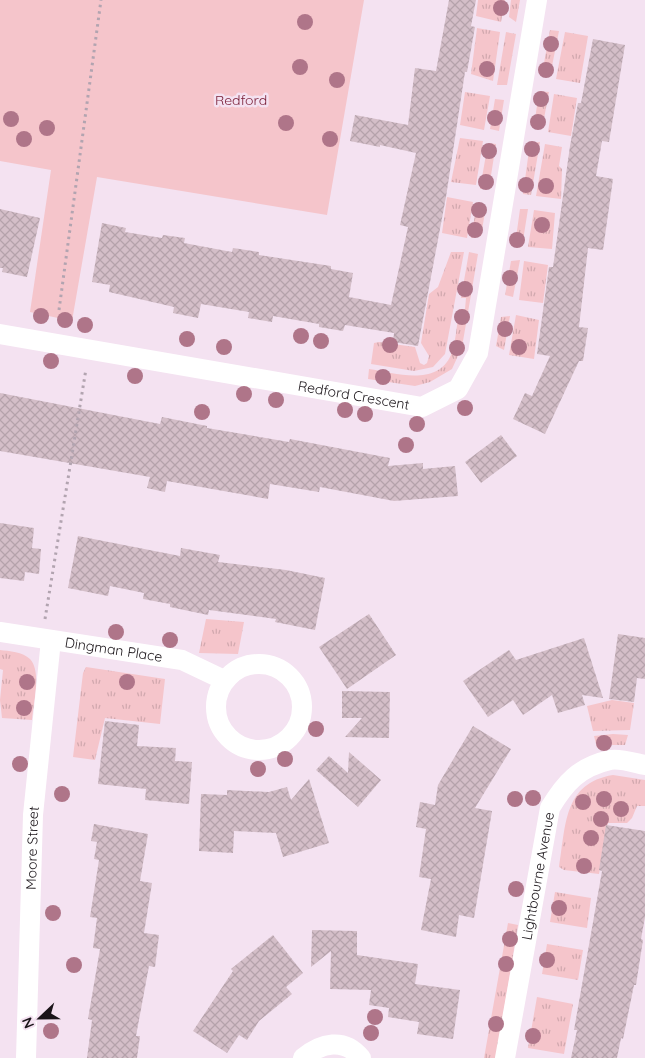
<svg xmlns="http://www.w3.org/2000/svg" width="645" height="1058" viewBox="0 0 645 1058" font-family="Quicksand,sans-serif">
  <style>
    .grass { fill: url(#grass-tufts) }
    .park { fill: #f5c5cb }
    .building { fill: url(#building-cross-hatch) }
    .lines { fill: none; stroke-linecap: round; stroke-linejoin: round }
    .path { stroke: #b2a4b0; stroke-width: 3; stroke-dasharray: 2.5 4; stroke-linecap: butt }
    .street { stroke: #fff; stroke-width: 20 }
    .tree { fill: #af7589 }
    .labels { text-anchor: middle; stroke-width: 5; stroke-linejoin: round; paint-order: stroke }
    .park-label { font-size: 14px; fill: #771b34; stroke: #f4e2f1 }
    .street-label { font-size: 14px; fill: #1a1419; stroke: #f4e2f1 }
  </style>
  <defs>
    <pattern id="grass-tufts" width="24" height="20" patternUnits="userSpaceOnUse" patternTransform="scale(1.25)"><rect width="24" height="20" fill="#f5c5cb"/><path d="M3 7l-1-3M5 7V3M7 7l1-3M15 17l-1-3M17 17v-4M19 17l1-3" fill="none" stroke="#d1a8ae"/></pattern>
    <pattern id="building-cross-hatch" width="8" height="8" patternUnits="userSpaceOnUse" patternTransform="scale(1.25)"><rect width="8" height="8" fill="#d4bec8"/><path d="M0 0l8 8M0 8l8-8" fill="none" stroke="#b5a2ab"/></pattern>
  </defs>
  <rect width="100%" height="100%" fill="#f4e2f1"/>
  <path class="grass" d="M478,0H505L501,22L476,16Z
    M511,0H520L516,22L509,17Z
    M477,28L500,32L493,81L471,74Z
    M550,30L559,31L550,76L542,74Z
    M506,32L516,34L507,85H497Z
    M565,32L588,36L580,83L556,79Z
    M539,91L549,92L542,129L534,127Z
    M465,92L490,96L484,130L460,125Z
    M554,94L577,98L571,136L548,132Z
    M495,99L504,100L499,131L490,129Z
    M460,138L483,141L476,185L451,182Z
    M540,142L531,195L523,194L530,143Z
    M488,143L496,144L489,188L480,189Z
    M545,144L562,147L559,166L562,169L561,199L536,196Z
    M447,197L473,202L467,238L442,233Z
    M477,203L486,206L481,236L471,238Z
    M520,209H528L522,247L515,245Z
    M534,210L555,213L552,249L528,247Z
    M451,252H464L445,354L433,367L414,371L371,364L374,343L379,342L415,347L420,363L424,365L427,363L429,356L421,343L429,294L438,287Z
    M469,252L478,254L462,347L452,369L430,382L415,386L368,379L369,369C395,373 437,387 451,355C456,342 457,323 459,309H465L466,298H461Z
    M520,260L513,297L505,295L511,261Z
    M524,261L548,265L543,303L519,300Z
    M516,315L539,320L534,359L509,355Z
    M510,316L504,350L496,346L501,317Z
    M206,619L244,622L238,654L199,653Z
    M0,650C9,651 23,652 30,659C42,672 33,704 32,720L2,718L0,700L3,670L0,669Z
    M86,667L165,679L160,724L105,718L95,760L73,757L83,673Z
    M612,700L634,703L630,730L593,731L587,706Z
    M613,734L628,735L625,745H607L597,748L594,736Z
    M613,775L645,780V806H637L632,818L627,823H608L599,874L564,870L559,867C566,826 563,783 613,775Z
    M555,892L591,898L587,928L550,922Z
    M508,923L518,925L496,1058H484Z
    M547,944L583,950L578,980L542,974Z
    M537,997L573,1004L564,1054L528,1048Z"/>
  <path class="park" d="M0,0H364L327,215L97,177L72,321L30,312L51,170L0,161Z"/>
  <path class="building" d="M449,0H476L471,26L475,27L467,72H465L446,197L418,346L393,342L394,333L345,325L343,331L319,327V324L273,316L272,322L248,318L249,312L201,304L198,318L173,313L174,307L109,292L110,285L92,282L102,223L126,228L125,232L162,238L163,235L185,238L184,243L232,252L233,248L259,252V255L331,266V269L353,273L349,297L391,305L408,227L400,225L416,153L380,145V147L350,141L355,115L408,125L415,68L436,71Z
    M593,39L625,45L609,142L602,141L596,176L613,179L603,250L588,248L579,327L588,328L583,361H579L545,434L513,419L525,393L532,396L550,356L537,354L549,267H553L570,146L578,103H581Z
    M0,209L40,218L27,277L2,272L3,268H0Z
    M0,393L160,424L162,417L207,426V428L289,442L290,439L332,447L390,458L388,466L423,463V469L455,466L458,496L394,501L320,487L319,492L270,484L268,499L167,481L165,492L147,488L150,477L0,451Z
    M501,435L517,456L481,483L465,462Z
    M0,523L34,528L32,548L41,549L39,574L25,572L24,581L0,578Z
    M78,536L180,556L181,548L220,555L218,562L286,570L325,578L315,630L275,622L276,619L209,610L208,615L170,607V604L143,599L144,593L110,586L108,596L68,588Z
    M369,614L396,655L347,689L319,647Z
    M618,634L645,638V679L637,678L634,702L609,699Z
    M584,638L603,698L582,695L585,705L558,713L552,695L523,715L513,700L488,717L463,681L509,650L516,660Z
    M342,691L390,692L389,738L345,737L362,718H342Z
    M105,721L139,725L137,746L176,748L175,761L192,762L189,804L145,800L146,789L98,784Z
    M473,726L511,749L475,808L492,811L474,918L459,915L456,937L421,930L431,879L419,877L426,829L416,827L420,802L435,805L438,785Z
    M349,752L381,780L358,807L316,770L329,756L348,773Z
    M309,779L329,843L283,857L276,833L234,831L233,853L199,851L201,794L227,795V790L269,792L287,787L291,800Z
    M94,824L148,834L140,881L152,883L144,933L159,935L155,967L149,966L136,1036H140L137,1058H87L92,1020L88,1019L100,949L93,948L97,918L90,917L99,860L94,859L97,842L91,841Z
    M606,825L645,831V917L641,939L643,940L636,985H634L623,1039L621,1038L617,1058H571L577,1030H574L602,871L599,870Z
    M312,930L357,931V955L418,964L415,984L460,990L453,1039L417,1034L419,1022L388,1017L389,1008L369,1005L371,990L330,989L331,951L311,967Z
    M273,935L303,973L286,987L292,994L259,1021L247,1040L239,1035L227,1053L193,1031L233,971L231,969Z"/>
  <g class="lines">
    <path class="path" d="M59,310L101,0
      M45,619L86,369"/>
    <g class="street">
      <path id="s1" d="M0,334L422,407L458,389L478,353L537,0"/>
      <path id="s2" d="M0,632L182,660L224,680"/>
      <circle cx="259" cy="707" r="43"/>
      <path id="s3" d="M26,1058L33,815L51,640"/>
      <path d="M303,1058C321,1043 344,1037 361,1058"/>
      <path id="s4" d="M505,1058L550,808C565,783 579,767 610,760C620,758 635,763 645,765"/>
    </g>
  </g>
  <g class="tree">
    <circle cx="501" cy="8" r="8"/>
    <circle cx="305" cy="22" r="8"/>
    <circle cx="551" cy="44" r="8"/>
    <circle cx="300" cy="67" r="8"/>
    <circle cx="487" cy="69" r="8"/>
    <circle cx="546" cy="70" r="8"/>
    <circle cx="337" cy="80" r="8"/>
    <circle cx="541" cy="99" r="8"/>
    <circle cx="495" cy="118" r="8"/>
    <circle cx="11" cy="119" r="8"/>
    <circle cx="538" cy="122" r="8"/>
    <circle cx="286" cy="123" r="8"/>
    <circle cx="47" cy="128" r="8"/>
    <circle cx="24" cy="139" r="8"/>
    <circle cx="330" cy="139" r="8"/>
    <circle cx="532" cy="149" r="8"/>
    <circle cx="489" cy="151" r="8"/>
    <circle cx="486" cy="182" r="8"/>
    <circle cx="526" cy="185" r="8"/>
    <circle cx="546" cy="186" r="8"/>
    <circle cx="479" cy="210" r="8"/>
    <circle cx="542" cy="225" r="8"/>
    <circle cx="475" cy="230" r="8"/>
    <circle cx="517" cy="240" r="8"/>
    <circle cx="510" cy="278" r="8"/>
    <circle cx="465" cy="289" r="8"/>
    <circle cx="41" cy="316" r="8"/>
    <circle cx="462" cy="317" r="8"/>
    <circle cx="65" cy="320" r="8"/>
    <circle cx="85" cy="325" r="8"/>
    <circle cx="505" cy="329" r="8"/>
    <circle cx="301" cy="336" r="8"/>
    <circle cx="187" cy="339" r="8"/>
    <circle cx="321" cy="341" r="8"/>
    <circle cx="390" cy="345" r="8"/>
    <circle cx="224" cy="347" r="8"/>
    <circle cx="519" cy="347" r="8"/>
    <circle cx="457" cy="348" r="8"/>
    <circle cx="51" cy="361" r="8"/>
    <circle cx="135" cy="376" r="8"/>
    <circle cx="383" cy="377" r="8"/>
    <circle cx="244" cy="394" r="8"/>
    <circle cx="276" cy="400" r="8"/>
    <circle cx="465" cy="408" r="8"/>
    <circle cx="345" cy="410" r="8"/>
    <circle cx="202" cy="412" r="8"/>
    <circle cx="365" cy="414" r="8"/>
    <circle cx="417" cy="424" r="8"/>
    <circle cx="406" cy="445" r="8"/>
    <circle cx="116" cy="632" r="8"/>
    <circle cx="170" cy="640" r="8"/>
    <circle cx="27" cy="682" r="8"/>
    <circle cx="127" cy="682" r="8"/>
    <circle cx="24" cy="708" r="8"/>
    <circle cx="316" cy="729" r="8"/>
    <circle cx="604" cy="743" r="8"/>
    <circle cx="285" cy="759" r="8"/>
    <circle cx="20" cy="764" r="8"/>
    <circle cx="258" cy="769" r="8"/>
    <circle cx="62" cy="794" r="8"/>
    <circle cx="533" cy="798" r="8"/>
    <circle cx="515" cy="799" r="8"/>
    <circle cx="604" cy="799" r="8"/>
    <circle cx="583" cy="802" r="8"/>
    <circle cx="621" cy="809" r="8"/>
    <circle cx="601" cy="819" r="8"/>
    <circle cx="591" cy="838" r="8"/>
    <circle cx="584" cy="866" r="8"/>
    <circle cx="516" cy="889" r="8"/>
    <circle cx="559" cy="908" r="8"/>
    <circle cx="53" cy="913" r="8"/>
    <circle cx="510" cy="939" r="8"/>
    <circle cx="547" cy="960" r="8"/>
    <circle cx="506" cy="964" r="8"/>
    <circle cx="74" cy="965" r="8"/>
    <circle cx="375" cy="1017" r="8"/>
    <circle cx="496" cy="1024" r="8"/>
    <circle cx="51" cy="1031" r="8"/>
    <circle cx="371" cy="1033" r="8"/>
    <circle cx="533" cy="1036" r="8"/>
  </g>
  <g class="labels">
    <g class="park-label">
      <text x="241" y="105">Redford</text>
    </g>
    <g class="street-label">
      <text dy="5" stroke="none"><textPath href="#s1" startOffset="359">Redford Crescent</textPath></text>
      <text dy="5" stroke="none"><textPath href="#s2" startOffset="115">Dingman Place</textPath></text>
      <text dy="5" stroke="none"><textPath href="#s3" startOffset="210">Moore Street</textPath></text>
      <text dy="5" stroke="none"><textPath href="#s4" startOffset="185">Lightbourne Avenue</textPath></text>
    </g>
  </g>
  <g transform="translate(40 1018) rotate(248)" stroke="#f4e2f1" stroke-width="4" paint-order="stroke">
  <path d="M0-4L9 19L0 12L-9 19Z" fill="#1a1419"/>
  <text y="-8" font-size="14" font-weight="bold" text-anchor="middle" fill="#1a1419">N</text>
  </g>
</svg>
